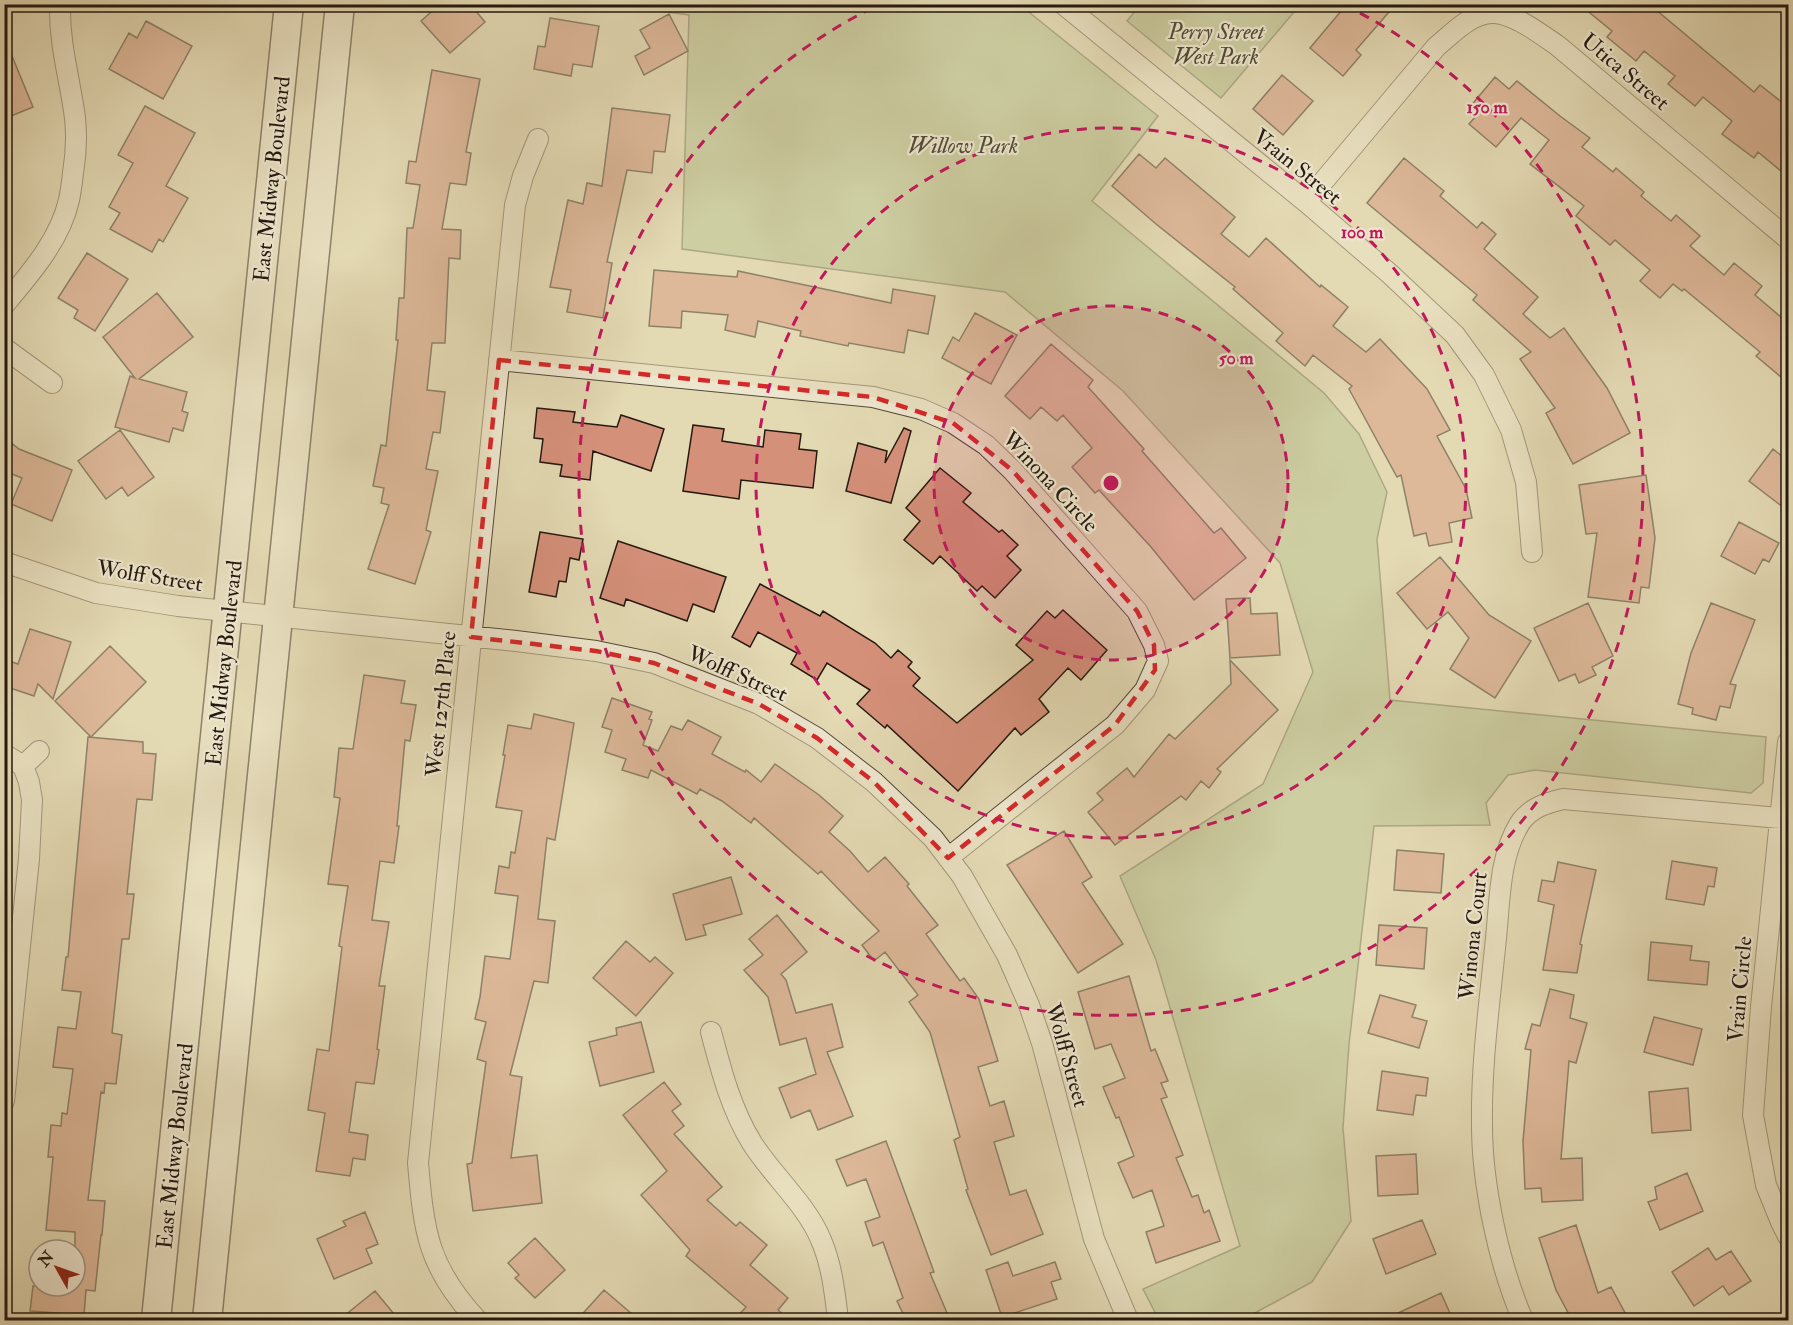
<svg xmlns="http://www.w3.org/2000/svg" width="1793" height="1325" viewBox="0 0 1793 1325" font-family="'IM FELL Double Pica',serif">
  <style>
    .green { fill: #b1c08f; stroke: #6b6c4f; stroke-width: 1.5 }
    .building { fill: #d5907a; stroke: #25190f; stroke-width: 1.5 }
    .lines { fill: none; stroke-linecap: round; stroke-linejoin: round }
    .minor-casing { stroke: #544938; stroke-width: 22 }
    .secondary-casing { stroke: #25190f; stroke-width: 31 }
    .minor { stroke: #ede6ce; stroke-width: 20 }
    .secondary { stroke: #ede6ce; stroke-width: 28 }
    .marked { fill: none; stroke: #d62828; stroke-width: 4.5; stroke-dasharray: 12 8; stroke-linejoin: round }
    .ring { fill: none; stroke: #c2185b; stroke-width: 3; stroke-dasharray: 10 8 }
    .labels { text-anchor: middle; stroke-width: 4.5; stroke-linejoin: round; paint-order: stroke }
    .park-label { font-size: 22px; font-style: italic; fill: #4f4b35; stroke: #ede6ce }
    .street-label { font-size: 22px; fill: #25190f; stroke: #ede6ce }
    .centre { fill: #c2185b; stroke: #ede6ce; stroke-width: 3 }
    .ring-label { font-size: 18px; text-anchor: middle; font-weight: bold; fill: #c2185b; stroke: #ede6ce; stroke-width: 4.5; stroke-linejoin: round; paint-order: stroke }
  </style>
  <rect width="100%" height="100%" fill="#e3d9b3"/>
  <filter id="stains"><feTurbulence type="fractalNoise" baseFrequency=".00333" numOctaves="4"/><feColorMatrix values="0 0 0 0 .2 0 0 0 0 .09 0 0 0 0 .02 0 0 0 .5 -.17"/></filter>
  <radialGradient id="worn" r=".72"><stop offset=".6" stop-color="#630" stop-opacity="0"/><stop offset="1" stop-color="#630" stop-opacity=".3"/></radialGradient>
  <path class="green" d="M615,5H1020L1158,116L1092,201L1324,393L1359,434L1387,492L1377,539L1390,700L1766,737L1763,783L1751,793L1535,770L1508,775L1486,803L1490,825L1374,826L1349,1044L1343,1128L1351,1221L1312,1282L1242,1320H1159L1143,1289L1240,1246L1156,960L1120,876L1263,784L1313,672L1280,563L1123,391L1005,292L682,249L689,15Z
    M1140,5V4L1300,5L1221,98L1127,21Z"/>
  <path class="building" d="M440,4H470L485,22L450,53L421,21Z
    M1347,4H1396L1356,50L1361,55L1343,76L1310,48Z
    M1579,4H1649L1754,92L1760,85L1788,107V177L1758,152L1754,158L1722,134L1732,121L1703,97L1695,106L1668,84L1675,76L1644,51L1636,61L1607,37L1612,31Z
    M669,14L688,51L644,75L635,56L650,48L640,30Z
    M550,18L599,26L592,67L573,64L571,76L534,69L538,46L545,47Z
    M146,21L192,46L163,99L109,69L129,33L137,38Z
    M5,39L33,107L11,116L4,102Z
    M432,70L480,79L466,152L471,153L466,185L450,183L442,229L461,230L460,259L449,258L445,343H432L427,390L445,392L440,433L433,432L426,469L438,471L426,530L431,532L415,584L368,569L389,505L381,503L384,488L373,486L381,445L386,446L398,340H396L399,298H404L407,228H413L420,185L406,183L409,161L416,162Z
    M1282,75L1313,101L1283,135L1253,109Z
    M1495,77L1509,89L1517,81L1560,116L1590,138L1582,147L1613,172L1616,168L1644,192L1641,196L1671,221L1676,215L1700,236L1690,246L1724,275L1734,263L1762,286L1755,295L1788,323V383L1756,356L1760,352L1684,289L1682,291L1673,284L1660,298L1640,281L1650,270L1615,240L1610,245L1576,216L1584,206L1530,164L1549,140L1521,118L1496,147L1469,124L1477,115L1469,108Z
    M145,106L195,133L166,186L188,198L163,242L159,239L152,252L110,229L120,213L109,207L133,163L118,155Z
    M612,108L670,115L665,152L654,151L652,173L627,170L607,262L612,263L603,318L567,312L571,290L550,287L568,200L583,204L587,183L602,186Z
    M1139,154L1156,168L1165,158L1235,217L1221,234L1249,257L1266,238L1320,287L1321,285L1348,307L1333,326L1366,352L1380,339L1427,389L1450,430L1437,436L1466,489L1472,518L1449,523L1452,542L1429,546L1426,533L1414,536L1401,475L1397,477L1349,389L1352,386L1313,355L1305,366L1276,341L1283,333L1233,289L1235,287L1156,224L1112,186Z
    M1404,158L1444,191L1440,196L1477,228L1482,222L1496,234L1484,249L1538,297L1523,314L1550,338L1564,328L1607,388L1630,433L1573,464L1546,413L1555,408L1520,359L1531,352L1473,300L1477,295L1367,203Z
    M87,253L128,279L95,331L74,318L78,310L58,298Z
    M654,270L737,277L738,271L891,303L893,289L935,296L928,334L908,330L904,353L849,343L848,346L800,336L801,331L758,321L755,337L725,330L728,315L682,311L681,328L649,326Z
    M157,293L193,337L139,379L187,392L182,411L188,413L183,431L173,428L169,442L115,427L130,376L135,378L103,337Z
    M975,313L1017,335L991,384L942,358L953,337L959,341Z
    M1051,344L1093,380L1088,387L1144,449L1142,451L1214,533L1221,528L1246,558L1194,600L1151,547L1099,490L1095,493L1072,467L1092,448L1063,415L1057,421L1041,407L1030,419L1005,396Z
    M537,408L575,412L573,422L617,427L621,415L664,429L651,471L593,451L590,480L560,476L562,465L540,462L543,439L534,438Z
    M693,425L724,429L722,441L763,447L765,430L801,434L799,449L817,451L813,488L741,480L739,499L683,491Z
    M904,428L911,431L891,503L846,491L858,443L887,451L885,463Z
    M120,430L154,477L128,496L122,487L106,499L78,461Z
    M4,437L19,449L72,470L52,521L11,504L22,478L4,471Z
    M1773,449L1788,461V511L1749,481Z
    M940,468L971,493L963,502L999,532L1002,530L1018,545L1007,556L1021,570L995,598L982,586L977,591L940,556L933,564L904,540L920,521L906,508Z
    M1646,475L1655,538L1649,588L1641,587L1639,603L1588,597L1597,533L1586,534L1579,485Z
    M1739,522L1779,543L1769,562L1763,559L1755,574L1721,556Z
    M540,532L583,539L579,560L570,558L566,582L559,581L556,597L529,592Z
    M618,541L726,577L714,612L693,604L687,621L626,599L624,606L600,598Z
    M1440,557L1489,615L1531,641L1495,698L1450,669L1469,638L1448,612L1427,629L1397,593Z
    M760,584L820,616L823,611L875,643L891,658L898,650L912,662L908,667L920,678L913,686L957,723L1033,660L1016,645L1047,611L1055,618L1063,610L1107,650L1081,680L1068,668L1039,699L1049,712L1021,735L1015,728L958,791L887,725L885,728L857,704L870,690L827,663L817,680L791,664L797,653L758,632L750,647L732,637Z
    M1250,598L1251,614L1277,613L1280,655L1230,658L1226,599Z
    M1588,603L1613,656L1592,667L1596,675L1579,683L1575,674L1559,681L1534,628Z
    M1711,603L1755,620L1730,684L1736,685L1730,708L1720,706L1716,720L1692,714L1693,708L1678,704L1691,653Z
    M30,629L71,642L53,699L38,684L34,696L4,686V674L9,661L18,664Z
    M110,646L146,682L91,737L55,701Z
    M1230,660L1278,710L1217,769L1221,772L1209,788L1201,781L1186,800L1181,796L1115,845L1088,812L1103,800L1097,793L1127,768L1134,777L1169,734L1175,739L1231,684Z
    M364,675L405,681L401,703L416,705L410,741L405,740L397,826H399L394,863L380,861L372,920L389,922L379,986H385L377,1049L379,1050L374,1084L356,1082L349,1132L368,1135L365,1160L353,1158L350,1176L316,1171L325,1113L308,1110L317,1049L329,1051L342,947L339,946L348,886L328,884L340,798L334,797L339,748L353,749Z
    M612,698L652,712L649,719L652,720L643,745L658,751L671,726L682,730L688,720L721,737L712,754L745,772L746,770L761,782L775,764L819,795L843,816L829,832L850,851L868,872L885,857L909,884L907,886L938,925L926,934L960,981L964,978L979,999L998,1061L978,1067L990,1106L1004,1101L1014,1136L994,1142L1010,1195L1026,1190L1043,1234L991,1255L966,1190L968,1189L954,1140L960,1137L930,1032L909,1002L918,995L885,952L874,961L862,945L879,931L821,871L818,874L754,818L751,823L722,801L700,789L697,794L651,770L648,778L622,770L626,759L605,752L612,730L602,727Z
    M534,714L574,723L555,840L547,838L538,919L555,921L548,983L534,981L510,1075L522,1077L511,1158L537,1155L542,1203L473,1211L467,1164L472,1163L486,1062L477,1059L486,1022L475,1019L480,997L485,956L510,959L518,896L495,893L499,866L509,868L511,852L515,853L522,811L496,807L505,755H503L508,725L531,729Z
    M88,737L143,742V753L156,754L152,800L137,799L127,894H134L129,939H122L112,1033L122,1035L116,1084L105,1083L104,1093L101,1092L88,1200L105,1201L102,1235H101L95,1291L86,1290L84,1315L30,1311L33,1286H75V1232L46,1230L53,1157H48L51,1125L61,1126L62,1113L67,1114L73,1069L53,1067L58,1027L76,1029L81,992L62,990L66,957H68Z
    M1064,831L1092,877L1082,883L1123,944L1078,973L1007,865Z
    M1397,850L1444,854L1441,893L1394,890Z
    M1672,861L1717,868L1714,887L1708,886L1704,905L1666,899Z
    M1558,862L1596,870L1580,944L1582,945L1577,973L1543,970L1554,905L1538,901L1542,880L1554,882Z
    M731,877L742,914L703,925L706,935L686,940L673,894Z
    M777,915L807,952L781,974L786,980L796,1013L832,1004L843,1047L827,1052L853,1116L818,1130L810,1110L791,1118L779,1088L816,1074L806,1038L780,1045L768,997L744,970L763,955L749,939Z
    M1379,925L1427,928L1424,969L1376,965Z
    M626,941L650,962L655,957L673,973L636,1016L593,978Z
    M1651,942L1692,946L1690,960L1709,962L1707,985L1648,980Z
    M1129,976L1151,1051L1155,1049L1168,1081L1161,1083L1167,1097L1161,1099L1183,1155L1176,1158L1192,1197L1198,1195L1204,1213L1209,1210L1220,1241L1156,1263L1146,1232L1164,1226L1152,1190L1133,1198L1118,1163L1134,1156L1119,1117L1116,1118L1103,1087L1125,1078L1111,1044L1095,1049L1078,992Z
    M1550,989L1574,995L1570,1018L1587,1023L1576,1063L1569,1061L1561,1159L1582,1158L1583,1200L1542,1202L1541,1188L1525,1189L1523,1141L1531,1050L1525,1049L1532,1024L1540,1026Z
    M1380,995L1416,1005L1412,1017L1427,1021L1419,1048L1368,1033Z
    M1654,1017L1702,1029L1693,1065L1644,1052Z
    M641,1022L654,1072L600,1086L589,1042L617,1035L616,1028Z
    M1382,1071L1428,1078L1426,1096L1416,1095L1413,1115L1377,1110Z
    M664,1082L681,1104L672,1111L684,1126L674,1134L722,1187L707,1200L736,1226L740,1222L767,1245L750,1265L788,1298L778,1310L790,1320H734L746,1307L686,1256L690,1250L641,1195L667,1171L623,1115Z
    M1688,1088L1691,1130L1652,1133L1649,1092Z
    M886,1141L934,1272L930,1273L950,1320H906L897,1301L903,1298L883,1242L873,1246L865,1222L880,1217L866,1179L847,1186L836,1160Z
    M1416,1154L1418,1194L1378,1196L1376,1156Z
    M1687,1173L1703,1211L1660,1230L1648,1202L1657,1199L1655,1187Z
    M365,1212L378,1244L366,1249L372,1263L334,1279L317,1239L346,1226L343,1221Z
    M1422,1220L1436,1254L1386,1274L1373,1239Z
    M1576,1225L1598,1293L1611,1287L1629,1320H1572L1556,1290L1539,1238Z
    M535,1238L565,1270L535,1298L515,1278L519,1275L508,1263Z
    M1708,1248L1716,1260L1731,1251L1751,1281L1729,1295L1723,1286L1694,1306L1672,1272Z
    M1008,1262L1013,1276L1055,1262L1061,1279L1051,1282L1057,1299L1002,1317L986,1270Z
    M604,1290L639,1320H577Z
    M375,1291L399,1320H339Z
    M1441,1293L1453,1320H1383Z"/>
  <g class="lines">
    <g class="minor-casing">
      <path id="minor" d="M1063,4L1306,202L1390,274L1455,335L1484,375L1511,430L1526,482L1532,552
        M1306,202L1437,46C1452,34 1471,13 1492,13C1512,12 1542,35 1558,46L1788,239
        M4,305C30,274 60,240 69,200C71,191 72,182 73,173C76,155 77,137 75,118C70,79 59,45 60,4
        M4,348L52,383
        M499,360L873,397L921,409L953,423L986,445L1012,470L1137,611L1154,645L1158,661L1145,690L1115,725L948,858
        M4,562L96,593L178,606L516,641L596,651L654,663L759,704L817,738L874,782L933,838L962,876L1007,955L1029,1005L1042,1043L1094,1239L1128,1320
        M1788,742L1761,1007L1753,1115L1766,1185L1781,1222L1788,1236
        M4,754L23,766L29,782L32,800L29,859L4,1101
        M23,766L39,751
        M711,1032C721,1070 731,1109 752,1143C772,1175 807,1205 821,1240C832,1265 835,1294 838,1320
        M477,1320C428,1267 424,1233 418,1163L515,205L523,176L538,139
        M1523,1320C1499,1265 1482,1185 1482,1125C1481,1062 1490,1000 1496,938C1500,901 1499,856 1520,823C1530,808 1546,803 1563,799L1780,818"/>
    </g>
    <g class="secondary-casing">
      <path id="secondary" d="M156,1320L289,4
        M207,1320L340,4"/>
    </g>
    <use href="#minor" class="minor"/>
    <use href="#secondary" class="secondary"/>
  </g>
  <path d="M0 0H1793V1325H0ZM499,360L873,397L953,423L1012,470L1137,611L1154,645L1155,670L1115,725L948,858L874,782L817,738L759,704L654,663L596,651L471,637Z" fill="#e3d9b3" fill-opacity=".55" fill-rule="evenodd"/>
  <path class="marked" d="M499,360L873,397L953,423L1012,470L1137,611L1154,645L1155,670L1115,725L948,858L874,782L817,738L759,704L654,663L596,651L471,637Z"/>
  <circle cx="1111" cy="483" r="177" fill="#c2185b" fill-opacity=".12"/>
  <g class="ring">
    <circle cx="1111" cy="483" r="177"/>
    <circle cx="1111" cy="483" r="355"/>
    <path d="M1344 5A532 532 0 1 1 878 5"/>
  </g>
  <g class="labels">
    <g class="park-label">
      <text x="1216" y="39">Perry Street<tspan x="1216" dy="25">West Park</tspan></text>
      <text x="963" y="153">Willow Park</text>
    </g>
    <g class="street-label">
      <text transform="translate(1626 71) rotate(40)" y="8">Utica Street</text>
      <text transform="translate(1298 166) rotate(39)" y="8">Vrain Street</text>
      <text transform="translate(271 179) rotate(-84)" y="8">East Midway Boulevard</text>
      <text transform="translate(1051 481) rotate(47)" y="8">Winona Circle</text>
      <text transform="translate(150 575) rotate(9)" y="8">Wolff Street</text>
      <text transform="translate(223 663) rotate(-84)" y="8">East Midway Boulevard</text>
      <text transform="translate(738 673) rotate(24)" y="8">Wolff Street</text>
      <text transform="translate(440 704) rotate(-84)" y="8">West 127th Place</text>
      <text transform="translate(1472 936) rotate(-84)" y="8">Winona Court</text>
      <text transform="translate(1739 989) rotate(-85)" y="8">Vrain Circle</text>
      <text transform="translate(1068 1055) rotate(74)" y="8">Wolff Street</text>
      <text transform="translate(174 1146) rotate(-84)" y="8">East Midway Boulevard</text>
    </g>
  </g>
  <circle cx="1111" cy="483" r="9" class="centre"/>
  <g class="ring-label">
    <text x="1487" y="113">150 m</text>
    <text x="1362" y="238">100 m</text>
    <text x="1236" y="364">50 m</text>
  </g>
  <rect width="1793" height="1325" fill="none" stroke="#e3d9b3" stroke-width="24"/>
  <rect x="6" y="6" width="1781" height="1313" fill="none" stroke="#25190f" stroke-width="3"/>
  <rect x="12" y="12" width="1769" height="1301" fill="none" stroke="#25190f" stroke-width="1.5"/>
  <g transform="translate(57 1268) rotate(310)"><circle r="28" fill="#ede6ce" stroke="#9d9482" stroke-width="1.5"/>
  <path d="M0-4.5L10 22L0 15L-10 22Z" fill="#8f2418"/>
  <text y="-9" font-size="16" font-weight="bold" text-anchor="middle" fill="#25190f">N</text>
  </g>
  <rect width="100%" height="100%" filter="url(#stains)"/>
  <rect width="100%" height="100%" fill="url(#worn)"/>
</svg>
